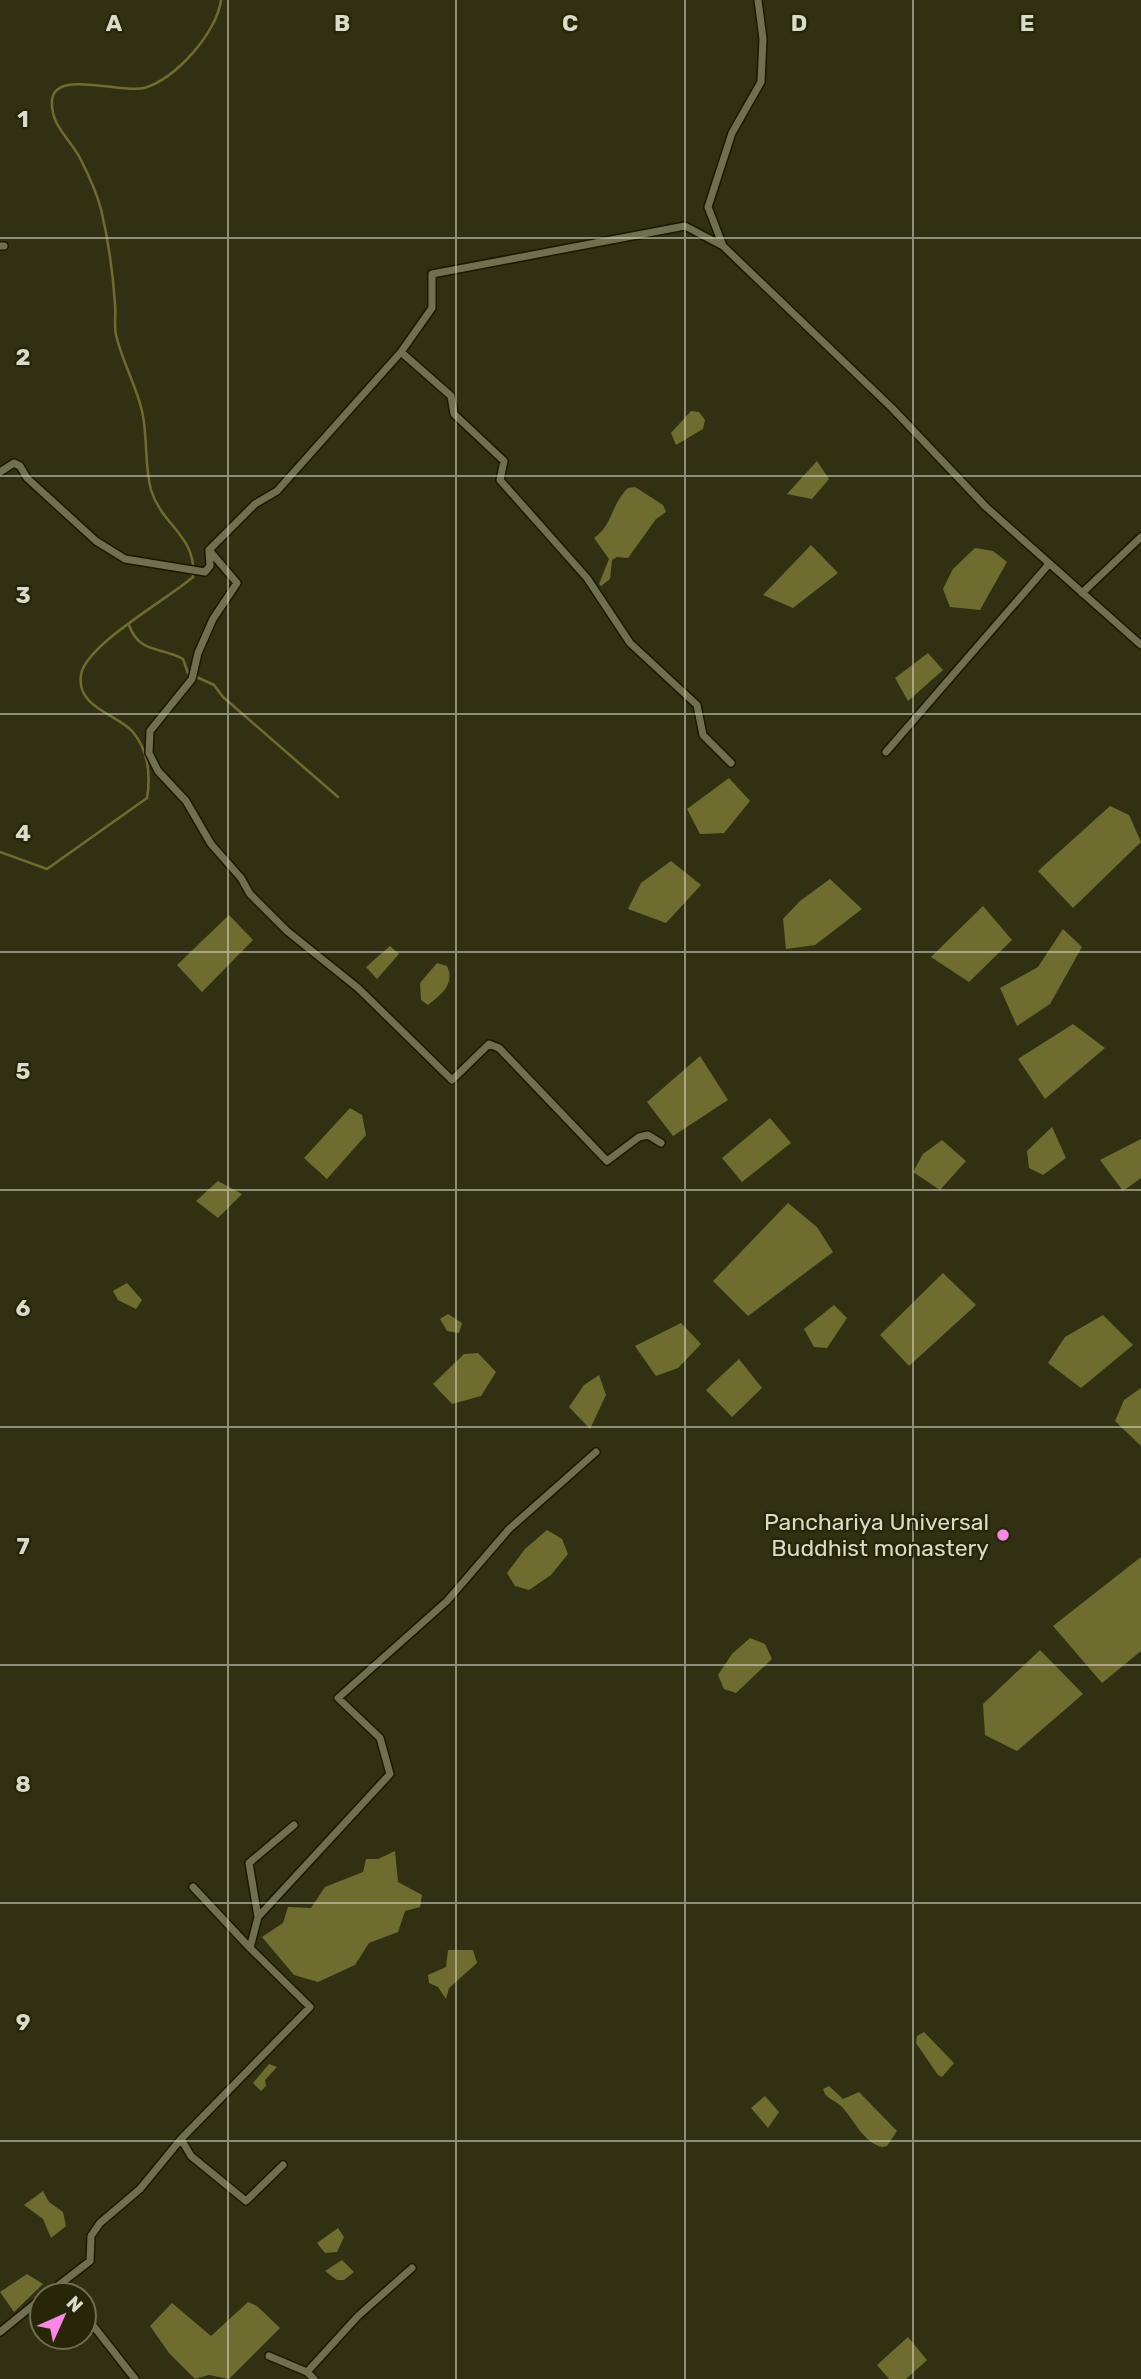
<svg xmlns="http://www.w3.org/2000/svg" width="1141" height="2379" viewBox="0 0 1141 2379" font-family="Rubik,sans-serif">
  <style>
    .water { fill: #6f6c2f }
    .lines { fill: none; stroke-linecap: round; stroke-linejoin: round }
    .stream { stroke: #6f6c2f; stroke-width: 2.5 }
    .street-casing { stroke: #1a1800; stroke-width: 10 }
    .street { stroke: #706f50; stroke-width: 7 }
    .grid { fill: none; stroke: #dbdbca; stroke-width: 2; stroke-opacity: 0.55 }
    .poi-dot { fill: #fb86e5; stroke: #282609; stroke-width: 2.5 }
    .labels { text-anchor: middle; stroke-width: 5; stroke-linejoin: round; paint-order: stroke }
    .poi-label { font-size: 23px; fill: #dbdbca; stroke: #282609; text-anchor: end }
    .grid-label { font-size: 23px; text-anchor: middle; font-weight: bold; fill: #dbdbca; stroke: #282609; stroke-width: 5; stroke-linejoin: round; paint-order: stroke }
  </style>
  <rect width="100%" height="100%" fill="#323013"/>
  <path class="water" d="M691,411L699,412L705,420L703,429L676,445L671,433Z
    M817,461L829,479L812,499L787,494Z
    M635,487L663,505L666,512L656,519L628,558L617,557L612,560L610,579L601,586L599,584L609,559L594,538C613,525 611,504 628,488Z
    M811,545L838,573L793,608L763,595Z
    M975,548L993,551L1007,562L980,610L950,607L943,589L953,569Z
    M928,653L943,670L908,701L895,678Z
    M729,778L750,801L724,833L700,834L687,809Z
    M1110,806L1129,815L1141,842L1073,908L1038,871Z
    M671,861L701,885L666,923L628,909L641,883Z
    M830,879L862,909L815,945L786,949L783,919L800,901Z
    M983,906L1012,940L969,982L931,957Z
    M229,915L253,940L202,992L177,965Z
    M1063,929L1082,947L1050,1004L1017,1026L1000,988L1038,967Z
    M390,946L399,954L377,979L366,967Z
    M437,963L447,966C455,984 442,994 428,1005L421,1000L420,983Z
    M1073,1024L1105,1048L1045,1099L1018,1059Z
    M700,1056L728,1100L673,1136L647,1102Z
    M350,1108L362,1115L366,1135L327,1179L304,1158Z
    M770,1118L791,1143L742,1182L722,1158Z
    M1052,1127L1066,1158L1043,1175L1029,1168L1027,1151Z
    M1141,1139V1178L1123,1191L1100,1160Z
    M942,1140L966,1161L940,1190L913,1172L923,1154Z
    M218,1181L242,1194L218,1218L196,1201Z
    M788,1203L817,1227L833,1252L748,1316L713,1281Z
    M943,1273L976,1305L909,1366L880,1335Z
    M127,1283L142,1300L136,1309L118,1300L113,1291Z
    M834,1305L847,1318L827,1348L814,1347L804,1329Z
    M448,1314L462,1323L459,1333L447,1331L440,1319Z
    M1103,1315L1133,1345L1081,1388L1048,1363L1065,1337Z
    M681,1323L701,1344L678,1368L656,1376L635,1346Z
    M478,1353L496,1372L481,1396L452,1404L433,1384L464,1354Z
    M739,1359L762,1388L732,1417L706,1390Z
    M599,1375L606,1395L590,1429L569,1407L584,1385Z
    M1141,1388V1446L1115,1421L1124,1400Z
    M547,1530L562,1539L568,1554L551,1575L529,1590L515,1586L507,1573L525,1549Z
    M1141,1557V1651L1102,1683L1053,1626Z
    M750,1638L765,1644L772,1659L736,1693L724,1689L718,1675L732,1654Z
    M1040,1650L1083,1694L1017,1751L985,1735L983,1704Z
    M395,1851L398,1882L422,1895L420,1907L405,1911L398,1932L369,1943L355,1965L318,1982L294,1975L262,1937L283,1923L288,1907L311,1908L325,1887L363,1872L366,1859H378Z
    M448,1950H473L477,1963L449,1988L446,1999L438,1987L429,1983L428,1975L446,1967Z
    M924,2032L954,2063L942,2077L938,2075L916,2043L917,2036Z
    M269,2064L277,2067L265,2080L266,2086L261,2091L253,2083Z
    M829,2086L843,2099L859,2092L897,2131L887,2146L882,2147C863,2142 855,2121 842,2107C835,2099 827,2101 823,2089Z
    M765,2096L779,2112L768,2128L751,2108Z
    M43,2191L49,2202L63,2212L66,2226L51,2238L43,2219L24,2205Z
    M338,2228L344,2237L337,2252L325,2253L317,2243Z
    M342,2260L354,2272L344,2280H337L325,2271Z
    M27,2274L43,2284L14,2312L0,2292Z
    M248,2302L257,2306L280,2328L229,2379L209,2375L195,2379L169,2353L150,2326L172,2303L211,2336Z
    M908,2337L927,2360L906,2379H889L877,2365Z"/>
  <g class="lines">
    <path class="stream" d="M129,625C139,654 162,647 183,659L188,673L214,685L223,697L338,797
      M0,852L47,869L147,798C151,775 148,749 132,731C116,714 76,707 81,675C85,645 168,599 193,577C197,536 162,526 151,490C144,464 148,436 142,411C136,385 122,361 116,335C114,325 116,314 115,304C113,273 108,239 101,209C97,194 88,174 81,160C71,139 50,126 52,100C55,69 123,94 144,88C176,79 217,32 221,0"/>
    <g class="street-casing">
      <path id="street" d="M758,0L763,39L761,82L732,133L708,207L723,246L892,408L986,507L1141,645
        M0,246H4
        M401,352L451,396L454,414L504,461L500,480L587,578L630,643L697,705L703,735L731,763
        M0,472L14,463L20,466L27,478L96,541L125,559L205,572L210,566L209,551
        M1082,593L1141,537
        M886,752L1049,564
        M661,1143L648,1135L639,1137L607,1161L499,1048L489,1044L452,1080L358,988L287,931L250,894L241,878L211,844L186,801L158,771L149,753L150,731L192,679L198,653L213,619L237,583L209,550L255,504L277,491L401,352L432,308V274L685,226L723,246
        M193,1887L250,1948
        M258,1917L249,1863L294,1825
        M181,2139L191,2156L246,2201L283,2165
        M61,2284L69,2295
        M46,2295L90,2261L91,2236L100,2223L140,2189L181,2139L310,2007L250,1948L258,1917L390,1774L380,1738L338,1698L447,1601L509,1529L596,1452
        M84,2314L135,2379
        M0,2332L42,2298
        M269,2356L307,2372L314,2379
        M307,2372L358,2316L412,2268"/>
    </g>
    <use href="#street" class="street"/>
  </g>
  <path class="grid" d="M228,0V2379M456,0V2379M685,0V2379M913,0V2379M0,238H1141M0,476H1141M0,714H1141M0,952H1141M0,1190H1141M0,1427H1141M0,1665H1141M0,1903H1141M0,2141H1141"/>
  <circle class="poi-dot" cx="1003" cy="1535" r="7"/>
  <g class="labels">
    <g class="poi-label">
      <text x="989" y="1530">Panchariya Universal<tspan x="989" dy="26">Buddhist monastery</tspan></text>
    </g>
  </g>
  <g class="grid-label">
    <text x="114" y="31">A</text>
    <text x="342" y="31">B</text>
    <text x="570" y="31">C</text>
    <text x="799" y="31">D</text>
    <text x="1027" y="31">E</text>
    <text x="23" y="127">1</text>
    <text x="23" y="365">2</text>
    <text x="23" y="603">3</text>
    <text x="23" y="841">4</text>
    <text x="23" y="1079">5</text>
    <text x="23" y="1316">6</text>
    <text x="23" y="1554">7</text>
    <text x="23" y="1792">8</text>
    <text x="23" y="2030">9</text>
  </g>
  <g transform="translate(63 2316) rotate(45)"><circle r="33" fill="#282609" stroke="#706e56" stroke-width="2"/>
  <path d="M0-5L12 26L0 18L-12 26Z" fill="#fb86e5"/>
  <text y="-10" font-size="19" font-weight="bold" text-anchor="middle" fill="#dbdbca">N</text>
  </g>
</svg>
